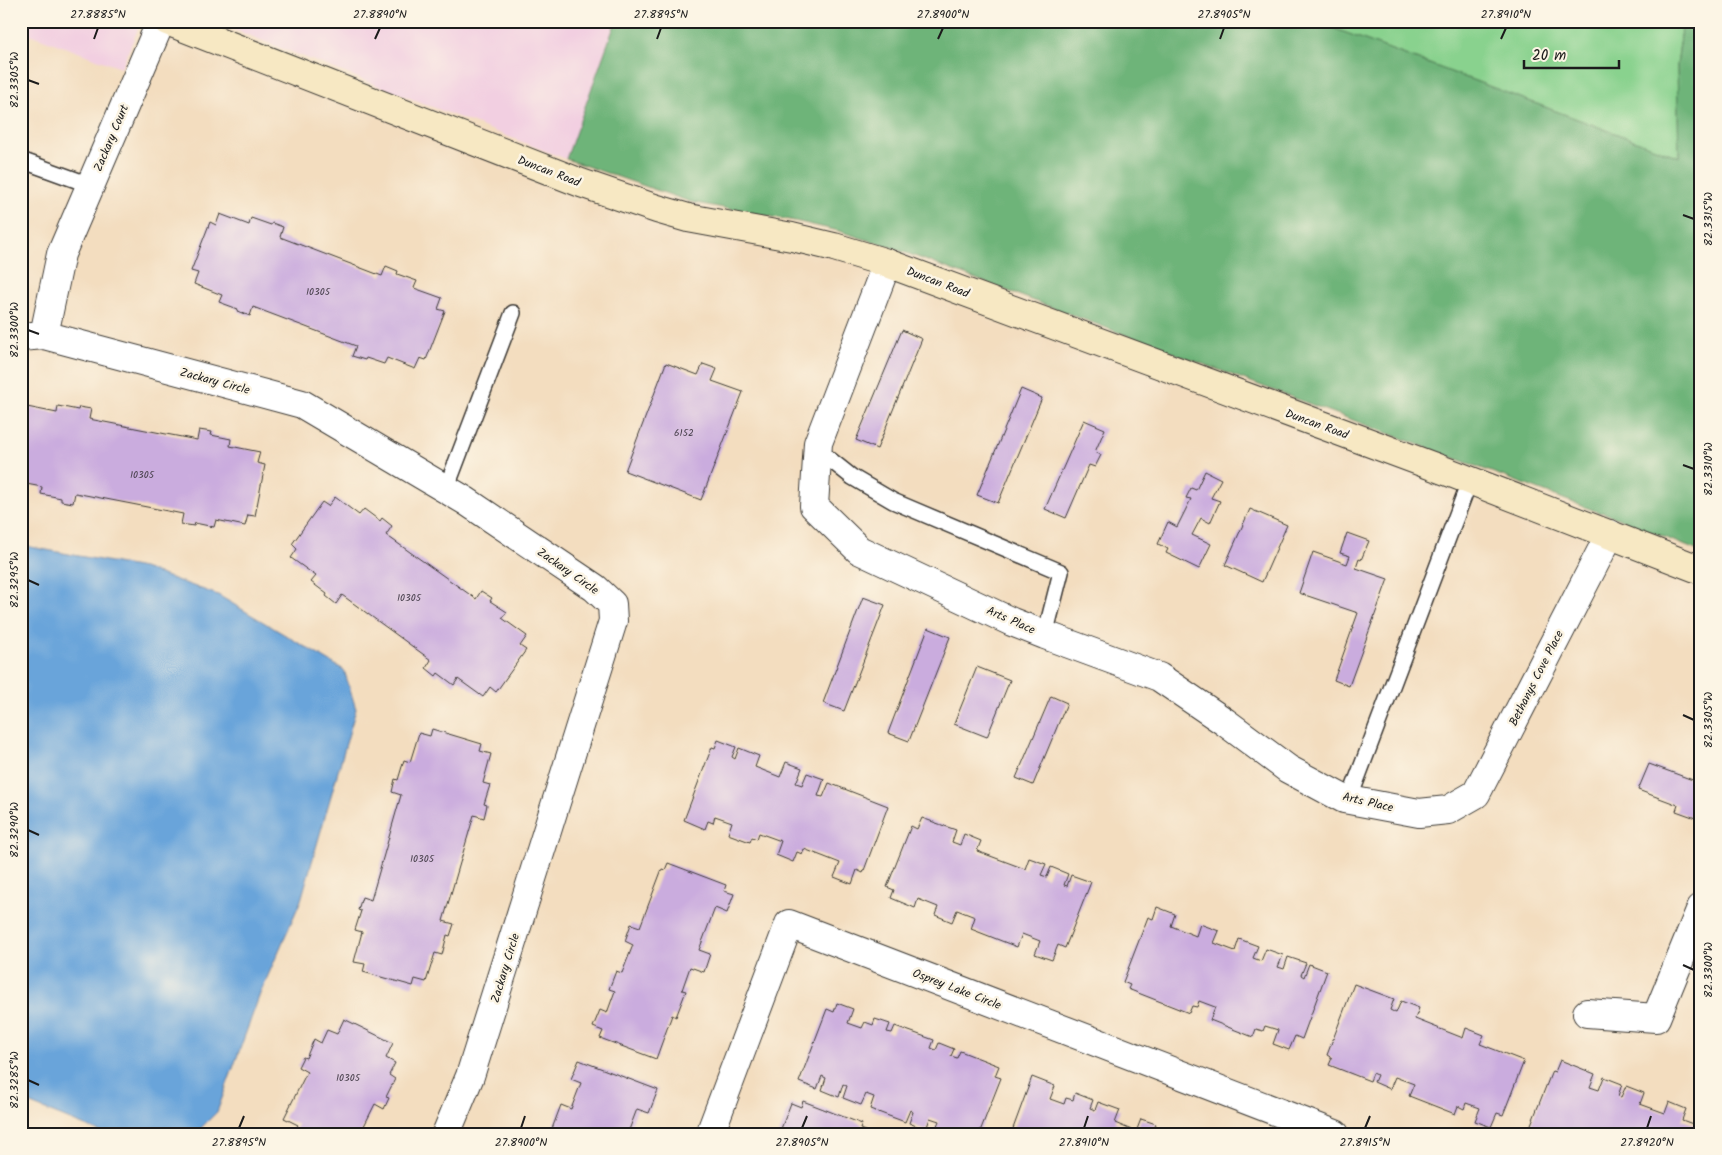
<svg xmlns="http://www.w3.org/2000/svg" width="1722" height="1155" viewBox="0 0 1722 1155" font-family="Kalam,sans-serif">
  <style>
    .built { fill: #f2cfe1 }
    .green { fill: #89d28e; stroke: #527755 }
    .forest { fill: #6eb479; stroke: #45684a }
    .water { fill: #69a4da; stroke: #42607b }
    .building { fill: #caacde }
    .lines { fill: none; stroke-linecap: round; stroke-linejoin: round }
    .lane-casing { stroke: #3c3934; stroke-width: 18 }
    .street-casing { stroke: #3c3934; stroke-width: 30 }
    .secondary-casing { stroke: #3c3934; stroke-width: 30 }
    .lane { stroke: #fff; stroke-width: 15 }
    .street { stroke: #fff; stroke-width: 28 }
    .secondary { stroke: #f7e8c3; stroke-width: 28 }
    .ticks { fill: none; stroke: #1c1c1c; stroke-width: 2 }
    .labels { text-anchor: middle; stroke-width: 5; stroke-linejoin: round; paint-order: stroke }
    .number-label { font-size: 10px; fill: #48404c }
    .street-label { font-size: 12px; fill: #1c1c1c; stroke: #fcf5e5 }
    .neatline { fill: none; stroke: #1c1c1c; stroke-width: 2 }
    .ticks-label { font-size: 12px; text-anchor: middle; fill: #1c1c1c }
  </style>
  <rect width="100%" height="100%" fill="#fcf5e5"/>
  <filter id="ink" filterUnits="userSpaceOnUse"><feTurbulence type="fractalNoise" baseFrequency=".02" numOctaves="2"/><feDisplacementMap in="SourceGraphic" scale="10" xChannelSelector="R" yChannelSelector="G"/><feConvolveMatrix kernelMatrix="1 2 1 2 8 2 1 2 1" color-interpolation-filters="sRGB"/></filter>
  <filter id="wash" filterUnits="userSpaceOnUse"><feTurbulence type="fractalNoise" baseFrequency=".0096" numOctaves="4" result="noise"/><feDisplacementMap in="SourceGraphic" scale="20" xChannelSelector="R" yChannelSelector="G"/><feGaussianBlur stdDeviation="1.12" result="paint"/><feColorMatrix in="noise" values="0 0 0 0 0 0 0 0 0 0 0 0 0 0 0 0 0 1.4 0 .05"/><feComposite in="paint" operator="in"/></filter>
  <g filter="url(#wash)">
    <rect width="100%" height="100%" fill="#f3ddbf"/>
    <path class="built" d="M21,21H124L139,27L121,68L21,31Z
      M212,21H616L566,159Z"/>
    <path class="green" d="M1314,21H1683L1677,65L1679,157Z"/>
    <path class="forest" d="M616,21H1314L1679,157L1677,65L1683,21H1701V552L1602,512L1601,513L893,248L839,231L795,221L691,202L566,159Z"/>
    <path class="water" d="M21,543L31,547L143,568L218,595L344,670L356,709L301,900L260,994L217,1112L195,1134H105L21,1100Z"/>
    <g id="blocks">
      <path class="building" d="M220,214L249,225L251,218L271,225L272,223L283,227L280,237L382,276L386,266L398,271L397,274L417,281L414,288L442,298L438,309L445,311L426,360L420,358L415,369L387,358L384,364L366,358L365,360L352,356L356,346L253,307L250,316L237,311L238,309L219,302L222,295L194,284L198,273L191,271L210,222L216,225Z
        M902,330L922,339L877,449L856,440Z
        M666,363L698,375L703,364L717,369L712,381L743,392L701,500L625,471Z
        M1021,389L1042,398L998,503L977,495Z
        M58,406L78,410L79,407L91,409L89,419L197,440L199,430L212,432L211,435L231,439L230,446L260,452L257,463L265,465L255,516L248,515L245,526L216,520L214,527L195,523L194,526L181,524L183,514L75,493L73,503L61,501V498L41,494L42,487L21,483V418H25L27,407L57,413Z
        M1084,420L1105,429L1095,452L1101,455L1095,467L1089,465L1066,518L1045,509Z
        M1205,471L1221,479L1211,498L1220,501L1210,523L1201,518L1192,535L1211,544L1199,569L1166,553L1168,549L1158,544L1168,522L1177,527L1191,499L1186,498L1191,488L1196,490Z
        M335,497L359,515L364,509L380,521L382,518L392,526L386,535L476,599L481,591L492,598L490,601L507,612L502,618L527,636L520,646L526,650L496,692L490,687L483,697L458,679L454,685L438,673L436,676L426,668L431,660L342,595L336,604L326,596L327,594L311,582L316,576L291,558L297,549L292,544L322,502L328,506Z
        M1250,509L1287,525L1262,582L1225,565Z
        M1347,533L1369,541L1361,560L1359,559L1356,568L1388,579L1349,686L1334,680L1358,613L1299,593L1313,552L1347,564L1350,556L1340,553Z
        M863,597L885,605L844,711L823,703Z
        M928,628L950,637L909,741L888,733Z
        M977,667L1010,680L987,737L954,724Z
        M1051,696L1067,703L1033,785L1016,778Z
        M432,729L482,744L480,751L491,754L483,783L490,785L484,804L487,805L484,818L474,815L443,921L454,924L450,936L447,935L442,955L435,953L426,982L415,979L413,986L363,972L365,964L354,962L362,932L355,930L361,911L358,910L362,897L371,900L401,795L392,792L395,779L398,780L404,760L410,762L419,733L430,736Z
        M718,740L736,747L732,757L735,759L739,748L759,756L755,767L780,777L786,762L802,768L796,783L802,785L807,773L824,779L818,796L823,797L829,783L888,806L863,873L857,870L852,884L834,877L840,863L804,849L802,854L797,852L793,862L776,855L781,841L759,833L757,839L752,837L750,842L728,834L732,822L715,816L713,823L708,821L705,829L684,820L712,747L715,748Z
        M1649,764L1701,783V820L1676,811L1678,805L1638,790Z
        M922,818L956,830L952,842L960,845L964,834L981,841L977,851L1025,869L1029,858L1046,864L1041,875L1047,877L1051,867L1068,874L1064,885L1067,886L1071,875L1091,882L1065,948L1058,945L1052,960L1035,954L1040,941L1022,934L1017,947L971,929L975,917L957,910L952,922L935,915L938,907L918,899L915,908L891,898L894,890L887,887L911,826L917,829Z
        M668,863L726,885L724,891L734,894L727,913L715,908L699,950L710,954L704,972L690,967L682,990L686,991L676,1017L672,1015L656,1059L600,1038L603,1031L593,1027L600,1010L607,1013L615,991L609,989L616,971L622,973L633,945L625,941L631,924L640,927L662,869L665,870Z
        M1157,907L1175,914L1171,926L1196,936L1200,924L1219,931L1214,943L1235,951L1239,939L1258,946L1253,958L1261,961L1266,949L1283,955L1278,967L1284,969L1288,957L1306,963L1301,975L1304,977L1309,964L1327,971L1302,1039L1295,1036L1289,1050L1273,1044L1278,1030L1265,1026L1263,1031L1256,1029L1253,1037L1210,1020L1215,1007L1199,1001L1197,1007L1192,1006L1189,1013L1128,989L1130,985L1123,982L1148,917L1153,919Z
        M1354,984L1394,999L1390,1010L1396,1013L1401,1001L1419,1008L1415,1019L1463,1038L1466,1028L1484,1035L1480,1044L1524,1061L1503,1115L1497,1113L1491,1127L1475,1121L1480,1108L1466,1103L1464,1109L1458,1106L1455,1114L1409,1096L1414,1084L1395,1077L1390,1089L1374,1082L1377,1075L1373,1073L1370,1081L1329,1065L1332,1058L1327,1055Z
        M837,1003L853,1009L848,1023L862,1028L865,1022L873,1025L875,1019L890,1024L887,1032L892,1033L895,1026L934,1040L931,1048L936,1050L939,1043L954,1049L951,1056L957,1058L960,1051L999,1066L995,1076L1001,1078L979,1134H937L934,1133L939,1121L930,1118L926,1130L909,1123L913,1112L910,1110L905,1122L870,1109L874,1097L866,1094L861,1105L843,1098L847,1086L843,1084L839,1097L822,1090L826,1078L822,1076L817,1089L799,1082L827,1009L834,1012Z
        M344,1019L393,1043L386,1058L395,1063L389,1075L395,1079L386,1097L389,1098L384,1109L375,1104L360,1134H293L298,1125L284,1118L307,1072L298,1067L303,1057L306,1058L314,1039L321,1043L327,1030L337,1034Z
        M579,1060L658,1090L649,1113L637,1109L629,1130L639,1134H550L561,1105L571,1109L581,1083L571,1079Z
        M1560,1060L1595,1074L1590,1087L1599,1090L1604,1077L1622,1084L1618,1096L1621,1097L1626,1086L1644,1093L1640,1104L1665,1113L1669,1102L1686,1109L1682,1120L1701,1127V1134H1532L1528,1132L1552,1071L1555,1072Z
        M1032,1077L1055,1086L1050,1099L1064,1104L1066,1098L1073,1100L1075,1093L1093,1100L1090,1108L1095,1110L1098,1102L1120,1110L1115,1123L1136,1132L1141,1119L1156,1124L1152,1134H1011Z
        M803,1101L862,1124L860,1129L872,1134H779L791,1103L801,1107Z
        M1162,1127L1179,1134H1160Z"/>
    </g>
  </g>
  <g filter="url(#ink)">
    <use href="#blocks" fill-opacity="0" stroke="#3c3934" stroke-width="1"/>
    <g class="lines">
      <g class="lane-casing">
        <path id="lane" d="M21,160L90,185
          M818,450L852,477L893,501L1061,572L1045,635
          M446,489L513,313
          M1349,800L1470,480"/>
      </g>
      <g class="street-casing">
        <path id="street" d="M887,263L818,443L814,506L859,550L1012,622L1045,635L1159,677L1225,722L1288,769L1344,799L1419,813L1448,810L1476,794L1610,534
          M44,335L61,254L161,21
          M21,337L44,335L302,404L466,501L595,588L612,604L613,621L470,1076L446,1134
          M1587,1013L1656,1018L1701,908
          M710,1134L789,924L1335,1134"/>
      </g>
      <g class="secondary-casing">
        <path id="secondary" d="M167,21L581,183L657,209L688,218L792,237L834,247L887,263L1451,473L1701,570"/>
      </g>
      <use href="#lane" class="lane"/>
      <use href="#street" class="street"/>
      <use href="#secondary" class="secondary"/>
    </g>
  </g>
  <path class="ticks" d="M94,39L98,28M375,39L380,28M657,39L661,28M938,39L943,28M1220,39L1224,28M1501,39L1506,28M28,80L39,84M1683,215L1694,219M28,330L39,334M1683,465L1694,469M28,580L39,585M1683,715L1694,720M28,830L39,835M1683,965L1694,970M28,1080L39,1085M239,1128L244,1116M521,1128L525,1116M802,1128L807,1116M1084,1128L1088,1116M1365,1128L1370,1116M1647,1128L1651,1116"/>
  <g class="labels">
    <g class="number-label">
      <text x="318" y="295">10305</text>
      <text x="684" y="436">6152</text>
      <text x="142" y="478">10305</text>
      <text x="409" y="601">10305</text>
      <text x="422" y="862">10305</text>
      <text x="348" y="1081">10305</text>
    </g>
    <g class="street-label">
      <text transform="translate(111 138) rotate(-67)" y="4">Zackary Court</text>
      <text transform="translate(549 171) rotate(21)" y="4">Duncan Road</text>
      <text transform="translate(938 282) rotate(21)" y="4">Duncan Road</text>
      <text transform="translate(215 381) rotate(15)" y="4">Zackary Circle</text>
      <text transform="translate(1317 424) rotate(20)" y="4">Duncan Road</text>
      <text transform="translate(568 571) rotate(35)" y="4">Zackary Circle</text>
      <text transform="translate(1011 620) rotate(24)" y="4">Arts Place</text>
      <text transform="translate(1536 678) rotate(-63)" y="4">Bethanys Cove Place</text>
      <text transform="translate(1368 802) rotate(13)" y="4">Arts Place</text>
      <text transform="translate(505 968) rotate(-73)" y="4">Zackary Circle</text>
      <text transform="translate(957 989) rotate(21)" y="4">Osprey Lake Circle</text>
    </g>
  </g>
  <rect width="1722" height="1155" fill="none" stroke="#fcf5e5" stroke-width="55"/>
  <path d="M1524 60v8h95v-8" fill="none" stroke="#1c1c1c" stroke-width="2.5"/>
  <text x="1532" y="60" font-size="15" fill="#1c1c1c" stroke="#fcf5e5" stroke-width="4" paint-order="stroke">20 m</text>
  <rect x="28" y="28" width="1666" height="1100" class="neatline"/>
  <g class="ticks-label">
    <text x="98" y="18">27.8885°N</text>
    <text x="380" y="18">27.8890°N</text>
    <text x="661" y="18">27.8895°N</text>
    <text x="943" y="18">27.8900°N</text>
    <text x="1224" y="18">27.8905°N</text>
    <text x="1506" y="18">27.8910°N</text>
    <text transform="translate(14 80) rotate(-90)" y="4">82.3305°W</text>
    <text transform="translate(1708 219) rotate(-90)" y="4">82.3315°W</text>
    <text transform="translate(14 330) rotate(-90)" y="4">82.3300°W</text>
    <text transform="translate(1708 469) rotate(-90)" y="4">82.3310°W</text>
    <text transform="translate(14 580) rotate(-90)" y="4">82.3295°W</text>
    <text transform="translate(1708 720) rotate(-90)" y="4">82.3305°W</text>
    <text transform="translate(14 830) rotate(-90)" y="4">82.3290°W</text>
    <text transform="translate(1708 970) rotate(-90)" y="4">82.3300°W</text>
    <text transform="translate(14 1080) rotate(-90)" y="4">82.3285°W</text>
    <text x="239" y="1146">27.8895°N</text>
    <text x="521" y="1146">27.8900°N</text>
    <text x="802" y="1146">27.8905°N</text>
    <text x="1084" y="1146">27.8910°N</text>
    <text x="1365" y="1146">27.8915°N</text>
    <text x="1647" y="1146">27.8920°N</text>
  </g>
</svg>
